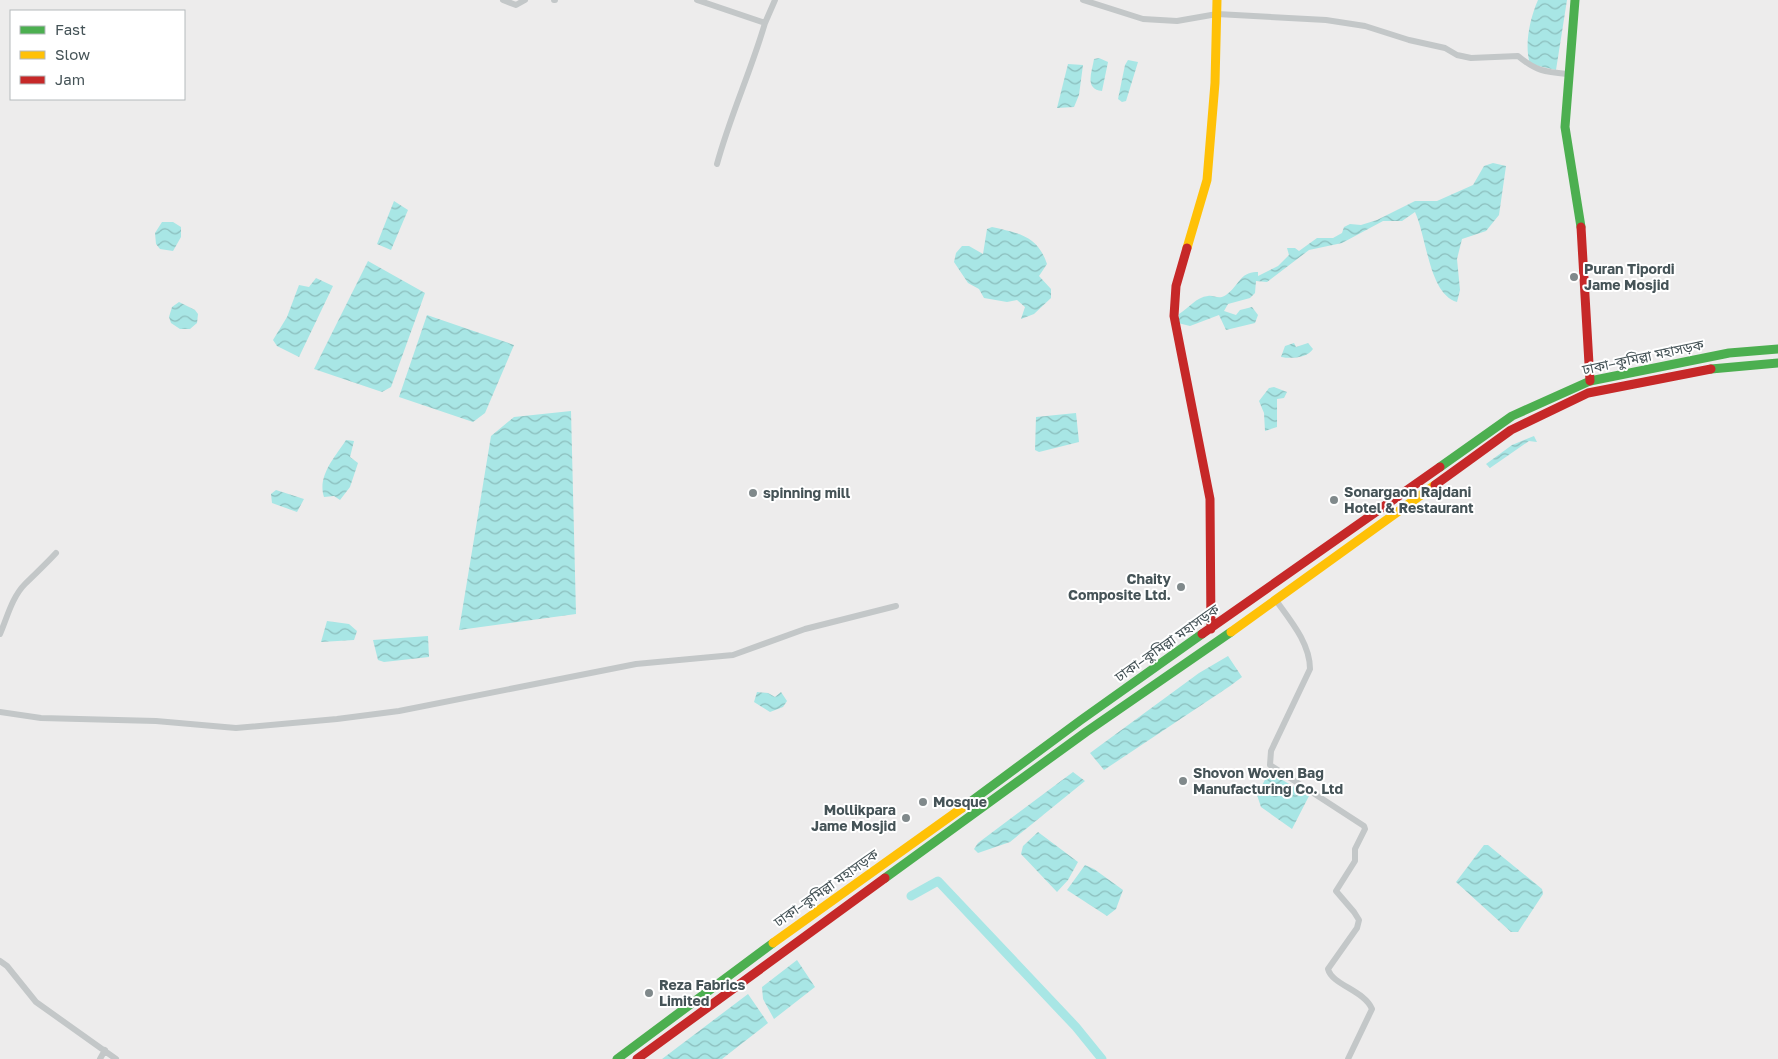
<svg xmlns="http://www.w3.org/2000/svg" width="1778" height="1059" viewBox="0 0 1778 1059" font-family="'Golos Text','Noto Sans Bengali',sans-serif">
  <style>
    .water { fill: url(#water-waves) }
    .lines { fill: none; stroke-linecap: round; stroke-linejoin: round }
    .canal { stroke: #a8e6e5; stroke-width: 9 }
    .street { stroke: #c3c7c8; stroke-width: 6 }
    .fast { stroke: #4caf50; stroke-width: 9 }
    .slow { stroke: #ffc107; stroke-width: 9 }
    .jam { stroke: #c62828; stroke-width: 9 }
    .poi-dot { fill: #80898b; stroke: #fff; stroke-width: 2 }
    .labels { text-anchor: middle; stroke-width: 4; stroke-linejoin: round; paint-order: stroke }
    .poi-label { font-size: 14px; font-weight: bold; fill: #455357; stroke: #fff; text-anchor: start }
    .street-label { font-size: 14px; fill: #455357; stroke: #fff }
  </style>
  <defs>
    <pattern id="water-waves" width="16" height="10" patternUnits="userSpaceOnUse" patternTransform="scale(1.25)"><rect width="16" height="10" fill="#a8e6e5"/><path d="M0 5q4-4 8 0t8 0" fill="none" stroke="#8bbdbc"/></pattern>
  </defs>
  <rect width="100%" height="100%" fill="#edecec"/>
  <path class="water" d="M1538,0H1567L1556,70L1530,64C1524,45 1530,18 1538,0Z
    M1099,58L1108,62L1102,91C1084,89 1092,72 1094,59Z
    M1128,60L1138,62L1126,101L1122,102L1118,99L1125,65Z
    M1068,64L1083,65L1079,95L1074,107L1057,108Z
    M1493,163L1506,166L1499,215L1486,231L1462,239L1457,259L1460,290L1457,302C1429,294 1427,238 1415,212L1402,221H1383L1342,243L1309,250L1267,282L1256,281L1255,293L1250,298L1228,304L1224,311L1236,315L1240,310L1252,307L1258,315L1255,323L1226,330L1219,315L1190,326L1178,323L1179,314C1189,308 1196,297 1208,296C1214,295 1219,300 1226,295C1239,286 1240,271 1258,272V276L1278,266L1289,255L1287,248H1295L1299,251L1317,238H1333L1342,233L1344,227L1350,224L1361,225L1377,220L1415,201H1437L1473,185L1484,166Z
    M394,201L408,210L391,250L377,244Z
    M162,222H173L181,227V237L173,251L160,249L156,244L155,233Z
    M992,227C1018,233 1038,236 1047,264L1039,276L1051,289V298L1034,314L1021,319L1025,307L1017,300L1007,302L984,298L979,289L968,283L954,262L956,253L962,246H969L983,254L987,229Z
    M368,261L425,293L391,387L382,392L314,369Z
    M316,278L333,286L299,357L277,346L273,340L287,317L299,285L309,287Z
    M179,302L195,310L198,314L197,323L190,329H180L171,323L169,317L172,307Z
    M427,315L514,345L485,413L473,422L399,397Z
    M1294,343L1296,347L1308,343L1313,349C1307,358 1291,359 1281,357L1285,346Z
    M1274,387L1287,392L1284,398L1277,399V427L1265,431L1264,413L1259,401L1269,388Z
    M571,411L576,614L459,630L491,436L514,417Z
    M1076,413L1079,442L1039,452L1035,450L1036,417Z
    M1534,436L1537,442L1529,441L1490,468L1486,464L1512,445Z
    M346,440L354,441L350,457L358,463L350,487L340,500L334,496L324,497C317,476 335,457 346,440Z
    M276,490L304,499L297,512L272,503L271,494Z
    M327,621L349,624L357,631L354,640L321,642Z
    M428,636L429,657L384,662L378,660L373,640Z
    M1228,656L1242,677L1230,686L1104,770L1090,753L1199,673Z
    M757,692L768,693L775,697L781,692L787,701L783,707L770,712L754,702Z
    M1073,772L1085,781L1010,842L978,853L974,849L978,843Z
    M1269,772L1309,796L1292,829L1261,807L1257,795Z
    M1038,832L1078,862L1068,880L1057,892L1021,854L1023,846Z
    M1484,845H1488L1542,889L1543,894L1518,932H1511L1456,882Z
    M1085,865L1094,869L1123,890L1116,909L1107,916L1067,890Z
    M797,960L815,987L774,1019L763,999L762,987Z
    M748,994L768,1023L722,1059H662Z"/>
  <g class="lines">
    <path class="canal" d="M911,896L938,881L1076,1027L1102,1059"/>
    <path class="street" d="M503,0L516,5L525,0
      M554,0H555
      M697,0L765,23L775,0
      M1083,0L1143,19L1177,21L1217,14L1326,20L1365,26L1409,40L1445,48L1457,55L1471,58L1518,56C1536,71 1545,72 1567,74
      M717,164C730,116 751,71 765,23
      M1275,599C1290,620 1310,643 1310,669L1271,751L1270,765L1364,826L1365,829L1355,849V861L1336,891L1354,912L1359,920L1357,928L1328,969C1332,985 1364,990 1372,1009L1348,1059
      M0,634C7,618 12,597 25,584C35,574 46,564 56,553
      M0,712L41,718L156,721L236,728L337,719L399,711L636,664L733,655L805,629L896,606
      M0,961L7,966L36,1002L116,1059
      M100,1059L105,1050"/>
    <path class="fast" d="M1575,0L1565,127L1581,227
      M1711,369L1778,363
      M1440,467L1512,416L1590,381L1729,353L1778,349
      M962,808L1081,720L1202,634
      M885,878L1086,732L1231,632
      M617,1059L773,943"/>
    <path class="slow" d="M1187,248L1207,180L1215,83L1217,0
      M1231,632L1435,485
      M773,943L962,808"/>
    <path class="jam" d="M1581,227L1590,381
      M1187,248L1176,286L1174,316L1210,499L1211,629
      M1435,485L1511,430L1588,393L1711,369
      M1202,634L1440,467
      M637,1059L885,878"/>
  </g>
  <g class="poi-dot">
    <circle cx="1574" cy="277" r="5"/>
    <circle cx="753" cy="493" r="5"/>
    <circle cx="1334" cy="500" r="5"/>
    <circle cx="1181" cy="587" r="5"/>
    <circle cx="1183" cy="781" r="5"/>
    <circle cx="923" cy="802" r="5"/>
    <circle cx="906" cy="818" r="5"/>
    <circle cx="649" cy="993" r="5"/>
  </g>
  <g class="labels">
    <g class="poi-label">
      <text x="1584" y="274">Puran Tipordi<tspan x="1584" dy="16">Jame Mosjid</tspan></text>
      <text x="1344" y="497">Sonargaon Rajdani<tspan x="1344" dy="16">Hotel &amp; Restaurant</tspan></text>
      <text x="763" y="498">spinning mill</text>
      <text x="1171" y="584" text-anchor="end">Chaity<tspan x="1171" dy="16">Composite Ltd.</tspan></text>
      <text x="1193" y="778">Shovon Woven Bag<tspan x="1193" dy="16">Manufacturing Co. Ltd</tspan></text>
      <text x="933" y="807">Mosque</text>
      <text x="896" y="815" text-anchor="end">Mollikpara<tspan x="896" dy="16">Jame Mosjid</tspan></text>
      <text x="659" y="990">Reza Fabrics<tspan x="659" dy="16">Limited</tspan></text>
    </g>
    <g class="street-label">
      <text transform="translate(1643 357) rotate(-12)" y="5">ঢাকা–কুমিল্লা মহাসড়ক</text>
      <text transform="translate(1167 643) rotate(-35)" y="5">ঢাকা–কুমিল্লা মহাসড়ক</text>
      <text transform="translate(826 888) rotate(-35)" y="5">ঢাকা–কুমিল্লা মহাসড়ক</text>
    </g>
  </g>
  <rect x="10" y="10" width="175" height="90" fill="#ffffff" stroke="#b5babc"/>
  <rect x="20" y="26" width="25" height="8" fill="#4caf50" stroke="#b5babc"/>
  <text x="55" y="35" font-size="15" fill="#455357">Fast</text>
  <rect x="20" y="51" width="25" height="8" fill="#ffc107" stroke="#b5babc"/>
  <text x="55" y="60" font-size="15" fill="#455357">Slow</text>
  <rect x="20" y="76" width="25" height="8" fill="#c62828" stroke="#b5babc"/>
  <text x="55" y="85" font-size="15" fill="#455357">Jam</text>
</svg>
